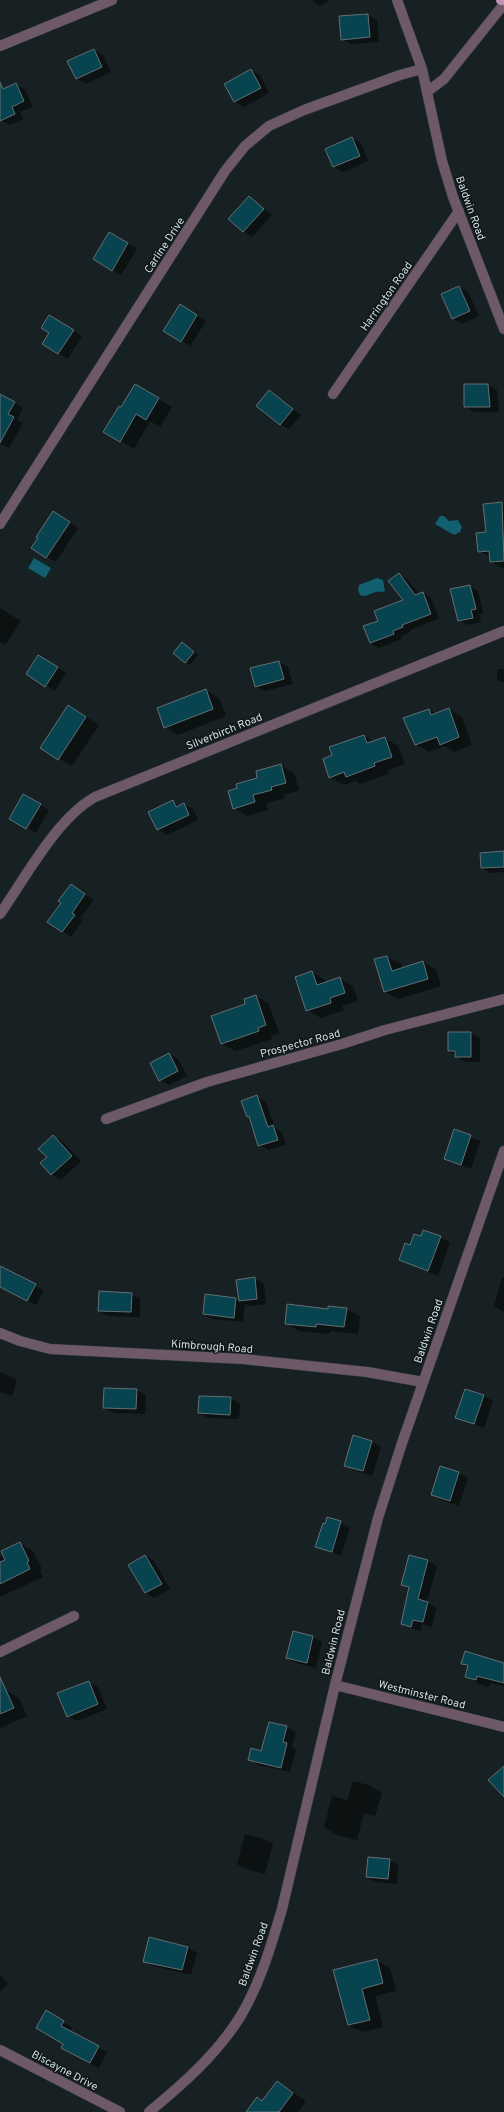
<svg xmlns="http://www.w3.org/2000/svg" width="504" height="2112" viewBox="0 0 504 2112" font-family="Overpass,sans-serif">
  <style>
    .water { fill: #115f70 }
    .shadow { fill: #0007 }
    .building { fill: #084450; stroke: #636f72 }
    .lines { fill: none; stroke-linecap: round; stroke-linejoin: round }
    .minor-casing { stroke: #323a3d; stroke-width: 11 }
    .major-casing { stroke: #323a3d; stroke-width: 11 }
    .minor { stroke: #6d5967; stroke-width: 10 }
    .major { stroke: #be94b1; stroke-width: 10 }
    .labels { text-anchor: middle; stroke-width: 3; stroke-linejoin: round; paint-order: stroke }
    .street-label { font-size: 11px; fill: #d6dddf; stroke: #0e1719 }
  </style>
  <rect width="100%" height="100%" fill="#172023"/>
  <path class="water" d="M440,516H444L449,521L458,520L462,527L460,532L454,535L435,524Z
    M34,558L51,568L45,578L28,568Z
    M377,578L383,580L385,591C381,593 379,591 376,592C370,593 366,598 360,595L358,590L359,585Z"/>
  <path class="shadow" d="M311,0H330L320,6Z
    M368,15L377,20L379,42L351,44L342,39Z
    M94,50L103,55L111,72L86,84L77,79Z
    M251,70L260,75L269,93L244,107L235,101Z
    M16,84L25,90L33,107L20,112L23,119L10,125L1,120L0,117V91Z
    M352,138L361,143L368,161L343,172L334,167Z
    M249,197L272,215L252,237L243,231Z
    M110,233L137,249L121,275L94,259Z
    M459,287L468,292L479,316L462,324L453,318Z
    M180,305L206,321L190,346L165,331Z
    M50,316L82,336L68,359L43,344L50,332Z
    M135,385L172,407L160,427L150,421L134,449L105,432Z
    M488,385L497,390L499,412H474L465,406Z
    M269,392L301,415L289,429L280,424Z
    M4,397L23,408L17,420L23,423L9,448L0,444V404Z
    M502,503L504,504V569L491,562L490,557L479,551Z
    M54,512L78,528L56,562L47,557L39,538Z
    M399,574L407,579L419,594L423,593L431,598L439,618L410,630L411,632L401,636L402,639L379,648L370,643L379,621L404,600Z
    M470,586L478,591L483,613L479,614L481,622L468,625L459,620Z
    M0,608L21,621L5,645L0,642Z
    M187,646L198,655L190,665L174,653Z
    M47,661L66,673L55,691L27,674Z
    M279,662L288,667L293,684L265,691L256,686Z
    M497,669H504V683L497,680Z
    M206,690L219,698L226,716L178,735L165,727Z
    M449,709L462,717L472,745L454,752L445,746L429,752L416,744L429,710L436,714Z
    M82,714L99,725L72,766L42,748Z
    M364,736L375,742L385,738L398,746L405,764L387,771L388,774L360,784L355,781L344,785L330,777L333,756Z
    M281,765L294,773L299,790L284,795L285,798L266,803L268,810L247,816L234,808L239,789Z
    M24,795L49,810L36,833L11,818Z
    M173,802L180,806L183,804L193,809L198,820L167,835L158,829Z
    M504,853V872L491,873L482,868Z
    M79,891L94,900L80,918L83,920L71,937L62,931Z
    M387,957L401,964L402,968L423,962L436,970L441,986L398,999L385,992Z
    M312,972L325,980L326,983L340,979L353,986L358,1001L342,1006L344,1010L321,1018L307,1010Z
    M256,996L269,1004L279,1033L271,1036L272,1039L235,1051L221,1043L247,1005Z
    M471,1033L480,1038V1062H465L449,1051Z
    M169,1054L178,1059L187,1076L169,1085L160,1080Z
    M257,1097L266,1102L275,1128L282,1132L286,1145L268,1150L259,1145L250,1118L248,1116Z
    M454,1131L480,1141L471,1169L445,1159Z
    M53,1136L62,1141L81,1161L61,1180L52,1175L41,1163L48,1157Z
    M424,1231L450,1242L438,1276L400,1260L410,1246L422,1238Z
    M0,1267L44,1291L36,1305L0,1286Z
    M255,1278L264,1284L266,1304L249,1306L245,1304L243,1322L213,1319L204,1314L236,1299L240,1301L237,1280Z
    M502,1278H504V1312L494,1306Z
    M131,1294L140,1299V1317L108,1316L99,1311Z
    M346,1309L360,1316L358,1334L330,1331L329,1334L299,1331L286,1323L329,1310Z
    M0,1372L17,1380L12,1396L0,1392Z
    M137,1390L146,1395L145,1414L114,1413L105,1408Z
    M484,1396L493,1401L484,1428L456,1417Z
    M231,1398L240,1404L239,1419L208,1418L199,1413Z
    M354,1436L372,1442L381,1447L372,1476L354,1470L345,1465Z
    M459,1473L468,1478L459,1506L441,1500L432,1495Z
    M328,1518L350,1527L341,1556L317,1546Z
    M20,1543L33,1551L42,1569L40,1570L43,1577L0,1597V1557Z
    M145,1556L154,1561L170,1589L154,1598L145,1593Z
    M409,1556L428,1561L437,1566L427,1602L436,1608L432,1627L422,1624L420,1631L402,1624L410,1589L402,1584Z
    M293,1632L313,1637L322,1642L316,1668L296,1663L287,1658Z
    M462,1663H504V1686L490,1683L489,1687L479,1684L466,1676L468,1667Z
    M89,1682L98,1687L107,1709L77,1721L67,1716Z
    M5,1690L19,1698L27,1716L0,1728V1693Z
    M269,1723L287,1727L296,1732L292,1747L296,1750L290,1772L259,1765L250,1759L262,1752Z
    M353,1781L368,1785L382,1793L375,1816L364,1813L357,1840L337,1835L324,1827L332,1796L347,1800Z
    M245,1834L264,1839L273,1844L265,1874L246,1869L237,1864Z
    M389,1860L398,1865L397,1884L376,1882L367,1877Z
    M150,1938L188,1948L197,1953L191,1975L153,1966L144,1961Z
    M376,1960L390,1968L396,1991L375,1996L383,2027L362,2032L348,2025L334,1971Z
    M0,1975L8,1984L0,1991Z
    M46,2012L72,2027L70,2032L107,2052L99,2068L62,2047L64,2043Z
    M277,2082L306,2101L298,2112H248L258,2098L263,2101Z"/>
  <path class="building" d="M368,14L370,37L341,40L339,16Z
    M94,49L102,67L76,79L67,61Z
    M251,69L261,88L234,102L224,84Z
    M0,82L3,89L16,83L24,101L12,107L15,114L0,121Z
    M352,137L360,156L333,167L325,149Z
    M249,196L264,209L243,232L228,219Z
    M109,232L128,243L112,271L93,259Z
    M459,286L470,311L452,319L441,294Z
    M180,304L197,315L181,342L163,331Z
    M49,315L74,330L58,354L42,344L49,333L41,328Z
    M135,384L159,398L146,420L136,414L120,442L103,432L119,406L121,407Z
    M464,384H488L490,407H464Z
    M269,390L293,409L280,425L256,406Z
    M0,394L15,402L8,414L14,417L0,443Z
    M502,502L504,561L490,562L489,551L478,552L476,533L486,532L483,504Z
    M53,511L70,522L46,558L31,548L38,538L36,537Z
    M399,573L415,595L423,592L431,614L402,625L403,627L393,631L394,634L370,643L363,626L378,621L374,611L403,600L388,581Z
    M470,585L476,609L471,610L473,618L458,621L450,589Z
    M182,642L194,652L185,663L173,653Z
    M38,655L58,667L45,687L26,674Z
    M279,661L284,679L255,687L250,668Z
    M206,689L213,709L164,728L157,708Z
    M68,705L86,717L58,760L40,748Z
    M449,708L459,737L440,745L437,737L415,745L403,718L429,709L431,715Z
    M364,735L367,743L385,737L392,757L374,763L375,766L346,777L344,772L329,778L323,759L332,755L329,747Z
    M281,764L286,783L271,787L272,790L253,795L255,802L233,809L228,791L237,788L236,784L257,778L256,771Z
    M23,794L41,804L26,829L9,819Z
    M173,800L176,807L184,803L189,815L157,830L148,812Z
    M504,851V867L481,868L480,853Z
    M71,884L85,894L72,913L75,915L62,932L47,922L61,903L58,901Z
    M387,956L392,971L423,961L428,979L384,992L374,959Z
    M312,971L317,985L340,977L345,993L330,998L331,1003L306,1011L295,977Z
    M256,995L266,1025L258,1028L259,1031L221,1044L211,1016L245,1004L244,999Z
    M448,1032H471V1057H455V1051H448Z
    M169,1053L178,1071L159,1081L150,1063Z
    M257,1095L268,1127L273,1125L278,1140L258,1146L249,1116L247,1117L241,1101Z
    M454,1129L471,1135L461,1165L444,1159Z
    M53,1135L72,1156L51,1175L40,1163L47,1157L38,1149Z
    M423,1230L441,1236L428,1271L399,1260L405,1243L410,1245L414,1234L421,1236Z
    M0,1266L36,1284L27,1301L0,1287Z
    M255,1277L257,1299L239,1301L236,1280Z
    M99,1291L132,1293L131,1312L98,1311Z
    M205,1294L236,1298L234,1318L203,1314Z
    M287,1304L328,1309V1306L347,1308L344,1327L316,1324V1327L285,1324Z
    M104,1388L137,1389L136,1409L103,1408Z
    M465,1389L484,1395L474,1424L455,1418Z
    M199,1396L231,1397L230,1415L198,1413Z
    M353,1435L372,1441L363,1471L344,1466Z
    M440,1466L459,1472L450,1501L431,1495Z
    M327,1517L341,1521L332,1552L315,1547L323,1523L325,1524Z
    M20,1542L29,1561L27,1562L30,1569L0,1584V1562L5,1560L1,1551Z
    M145,1555L162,1584L145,1593L128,1565Z
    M409,1555L428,1560L418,1599L428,1602L423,1622L413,1620L411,1627L401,1624L409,1587L401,1585Z
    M293,1631L313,1636L307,1663L286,1658Z
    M465,1651L504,1663V1683L477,1676L476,1680L465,1677L468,1665L461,1664Z
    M0,1677L14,1708L0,1714Z
    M89,1681L98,1704L67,1717L57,1693Z
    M269,1722L287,1726L283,1742L287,1743L281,1768L248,1760L251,1748L261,1751Z
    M504,1766V1797L488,1780Z
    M368,1857L390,1859L388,1879L366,1877Z
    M149,1937L188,1947L182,1970L143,1962Z
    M377,1959L383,1983L362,1989L370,2020L348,2025L333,1970Z
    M46,2010L64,2021L61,2026L99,2046L90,2063L61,2048L63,2044L36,2028Z
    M277,2081L293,2093L279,2112H246L257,2097L262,2101Z"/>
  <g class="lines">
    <g class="minor-casing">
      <path id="minor" d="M397,0L422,69L442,161L453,197L504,329
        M0,46L112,0
        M428,91L444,79L504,4
        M333,394L459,211
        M0,524L225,171L245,146L269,126L304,110L400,75L422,69
        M0,914C26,877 56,819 95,797L504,631
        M106,1119L207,1082L342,1044L385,1030L504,999
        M0,1333L20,1341L50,1349L243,1359L367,1372L423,1382
        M0,1652L74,1616
        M335,1685L504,1727
        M0,2050L120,2112
        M149,2112C182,2085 217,2054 240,2017C260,1984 271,1946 282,1909L335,1685L378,1518L402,1443L504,1151"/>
    </g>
    <g class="major-casing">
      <path id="major" d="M501,0H504"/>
    </g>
    <use href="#minor" class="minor"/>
    <use href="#major" class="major"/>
  </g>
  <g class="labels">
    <g class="street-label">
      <text transform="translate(471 208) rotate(70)" y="4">Baldwin Road</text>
      <text transform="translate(164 245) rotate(-57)" y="4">Carline Drive</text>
      <text transform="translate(386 296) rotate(-55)" y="4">Harrington Road</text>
      <text transform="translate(224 731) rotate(-22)" y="4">Silverbirch Road</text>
      <text transform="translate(300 1043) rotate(-15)" y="4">Prospector Road</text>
      <text transform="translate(428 1331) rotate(-71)" y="4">Baldwin Road</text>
      <text transform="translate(212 1346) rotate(4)" y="4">Kimbrough Road</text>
      <text transform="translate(333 1642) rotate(-76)" y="4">Baldwin Road</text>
      <text transform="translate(422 1694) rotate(14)" y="4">Westminster Road</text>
      <text transform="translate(253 1954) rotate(-70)" y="4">Baldwin Road</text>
      <text transform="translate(65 2070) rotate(28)" y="4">Biscayne Drive</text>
    </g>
  </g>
</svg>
